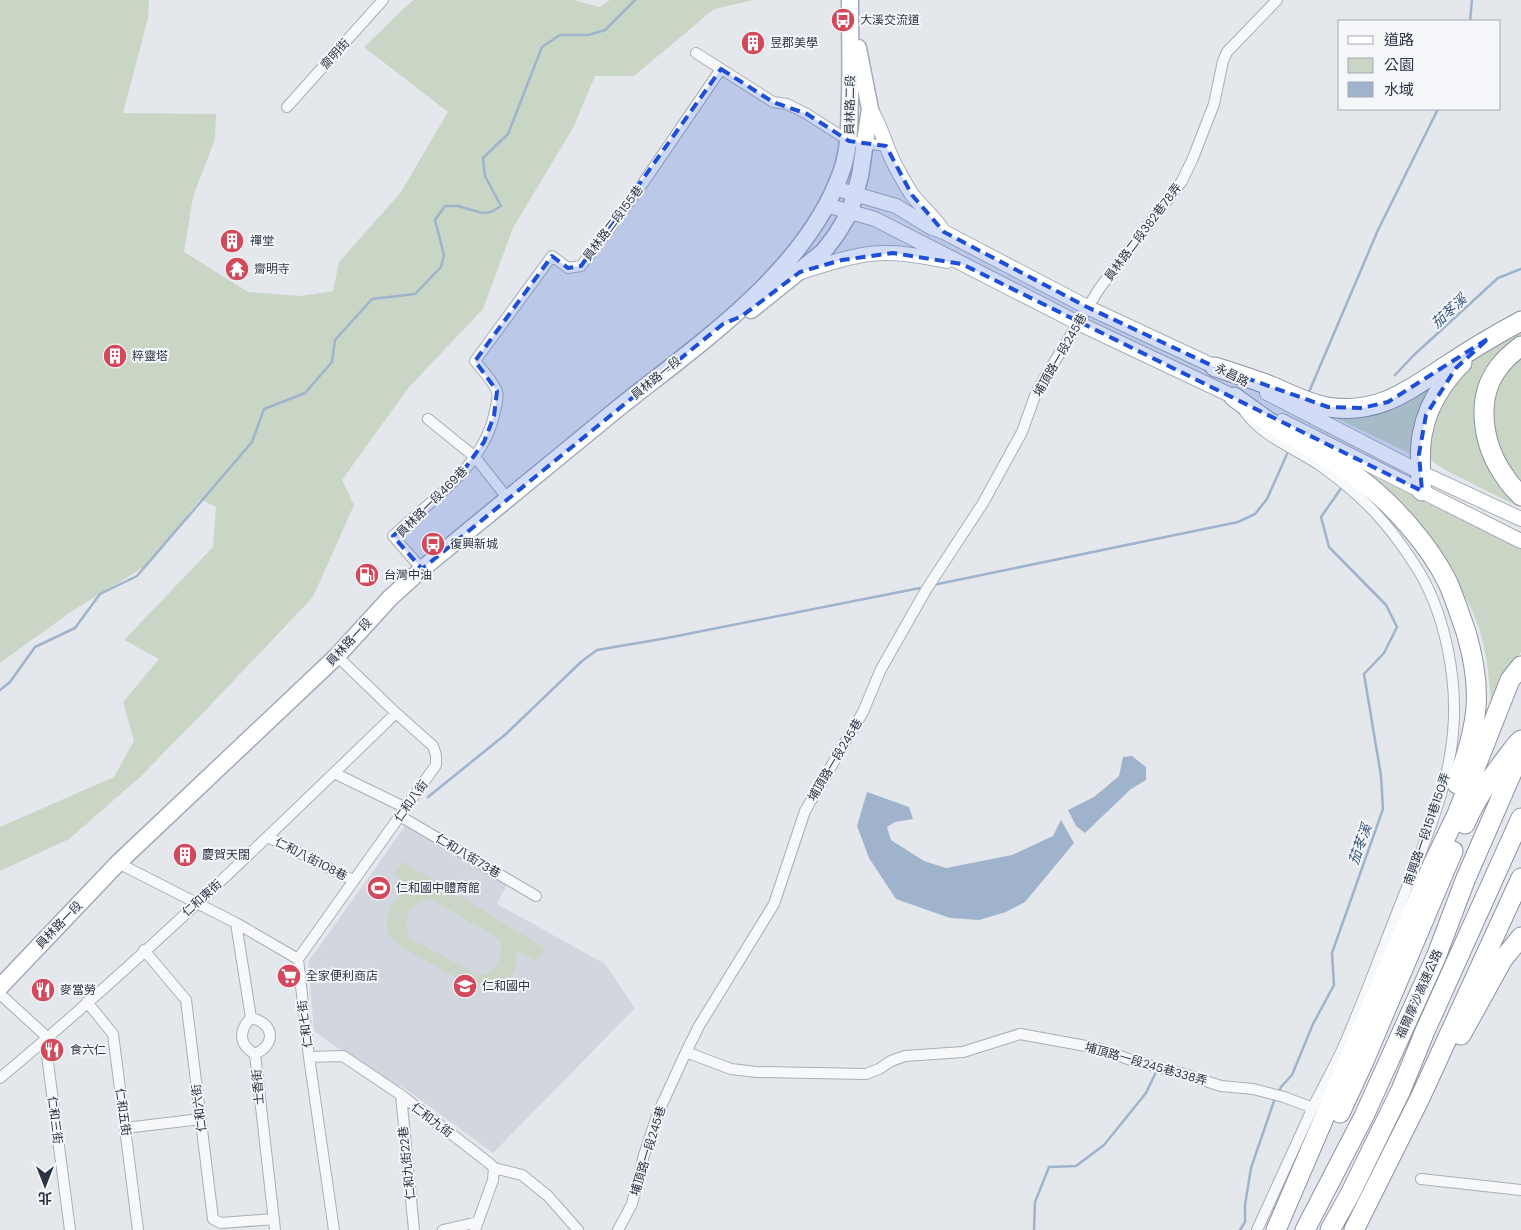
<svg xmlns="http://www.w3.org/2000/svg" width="1521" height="1230" viewBox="0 0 1521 1230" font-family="'DM Sans','Noto Sans TC',sans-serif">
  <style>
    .built { fill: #d2d6de }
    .green { fill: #c9d6c5; fill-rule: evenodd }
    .water { fill: #9fb4cc }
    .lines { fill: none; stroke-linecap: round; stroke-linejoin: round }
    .stream { stroke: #9fb4cc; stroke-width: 2.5 }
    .street-casing { stroke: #a9aeb7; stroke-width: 12 }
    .secondary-casing { stroke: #a9aeb7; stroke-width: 16 }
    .primary-casing { stroke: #a3abb8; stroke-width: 19 }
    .highway-casing { stroke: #8b94a3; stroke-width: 21 }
    .street { stroke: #f7f8fa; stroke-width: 10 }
    .secondary { stroke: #fff; stroke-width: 14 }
    .primary { stroke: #fff; stroke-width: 16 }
    .highway { stroke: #fff; stroke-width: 19 }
    .marked { fill: #1d4ed8; fill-opacity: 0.2; stroke: #1d4ed8; stroke-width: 4; stroke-dasharray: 10 6; stroke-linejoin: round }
    .labels { text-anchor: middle; stroke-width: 4; stroke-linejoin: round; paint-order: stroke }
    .poi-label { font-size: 12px; fill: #2b3445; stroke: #f4f6f9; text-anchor: start }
    .street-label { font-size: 12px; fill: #2b3445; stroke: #f4f6f9 }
    .water-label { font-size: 14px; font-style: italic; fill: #34527a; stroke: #f4f6f9 }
  </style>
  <rect width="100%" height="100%" fill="#e4e7ec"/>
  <path class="built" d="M408,821L508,882L497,904L605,964L635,1008L493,1153L400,1085L393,1088L314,1031L308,962L384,856Z"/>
  <path class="green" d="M0,0H149L148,18L123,113L216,114L215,139L193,197L184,252L248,292L301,296L333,291L339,262L401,192L448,112L364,47L413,0H573L600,7L610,0H753L714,9L634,76H595L573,128L513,228L483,309L409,387L342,480L354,505L313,597L200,716L139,778L69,839L0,871V827L114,777L134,741L123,702L159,659L124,640L213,547L216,507L200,499L149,564L72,611L0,663Z
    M1521,330V337L1478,406L1520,505L1519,507L1447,471L1427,458L1429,430L1455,378L1471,361Z
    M1521,354V488L1498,447L1492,420L1496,386Z
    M1428,385L1432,388L1411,454L1319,410Z
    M1356,468L1521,549V652L1509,666L1491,702C1489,678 1487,654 1480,631C1466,588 1442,562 1412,530C1394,509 1375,489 1356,468Z
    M402,861L543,947L544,949L536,961L516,950C516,953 517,958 517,962C513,983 492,989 473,987L399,946C397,941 394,941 391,937C382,926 388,907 397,898C402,893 410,892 415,890L394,874ZM431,899L499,939C506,956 496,973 478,975L410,938C401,920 410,900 431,899Z"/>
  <path class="water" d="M1132,756L1146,767V780L1131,789L1085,833L1076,826L1068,810L1094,797L1119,776L1123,757Z
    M867,792L909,807L913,819L895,822L887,827L891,840L924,861L946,868L1012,855L1053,836L1061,820L1074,843L1025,902L1006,912L979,920L950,918L896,899L869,858L857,826Z"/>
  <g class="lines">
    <path class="stream" d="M1470,21L1472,0
      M1395,375L1414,355L1498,278L1521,269
      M1309,392L1378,230L1438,109
      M933,585L1238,522L1255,514L1267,499L1287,454
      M0,690L10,682L35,647L75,628L100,594L137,576L252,442L264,409L305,393L332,362L335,340L372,299L415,294L441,267L444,255L435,220L445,206H458L482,213L491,212L501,206L485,176L483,158L508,134L542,47L560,35H588L605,30L635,0
      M428,797L506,734L582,661L597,650L667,638L920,588
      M1278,1093L1281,1087L1292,1075L1313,1024L1334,985L1332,953L1383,809L1381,776L1364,674L1384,653L1397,627L1386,605L1329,547L1321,517L1342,487
      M1034,1230L1035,1202L1049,1167L1076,1166L1104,1145L1146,1093L1157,1070
      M1240,1230L1245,1222V1205L1251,1168L1275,1098"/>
    <g class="street-casing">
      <path id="street" d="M696,53L773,102L787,104L807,114L849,141L886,146
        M287,107L383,0
        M1245,412C1263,437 1296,449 1321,466C1362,495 1388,523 1415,565C1445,611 1458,679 1453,733C1448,792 1421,851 1400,905C1381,953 1363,1002 1342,1050C1333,1069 1323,1087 1314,1105C1295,1147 1276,1188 1257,1230
        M428,419L475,457L508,499
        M422,569L393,536C432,499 484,467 495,411C496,405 499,398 497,392C495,383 481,369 475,361L552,256L568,268L581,266L639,189L721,69
        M334,773L406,808
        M400,816L536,896
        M268,837L353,880
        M118,863L236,923L298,959L309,1057L334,1230
        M236,923L251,1018
        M144,950L186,1000L213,1219L221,1223L274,1219
        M298,959L436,765V755L433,746L396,713L337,656
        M0,994L48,1038
        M87,1002L113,1034L138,1230
        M251,1018C274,1023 277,1044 255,1054
        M251,1018C238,1031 239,1045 255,1054
        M45,1040L70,1230
        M686,1052L731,1069L756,1072L866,1074L879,1069L891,1061L905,1056L963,1052L1020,1034L1097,1048L1134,1061L1181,1073L1221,1086L1253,1089L1284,1097L1313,1108
        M255,1054L275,1230
        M309,1057L343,1056L401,1095L489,1163L494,1168L493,1180L475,1230
        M0,1078C138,963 267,838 396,713
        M401,1095L414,1230
        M125,1128L201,1119
        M494,1168L522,1175L548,1196L578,1230
        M1421,1179L1521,1190
        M443,1230L478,1222
        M618,1230L632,1204L644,1155L658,1113L686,1052L699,1026L774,904L805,811L863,712L881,669L926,590L983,503L1022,432L1036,393L1044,379L1099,289L1182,181L1193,158L1214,104L1223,61L1227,52L1277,0"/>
    </g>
    <g class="secondary-casing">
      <path id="secondary" d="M870,109C882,127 886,150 897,169C902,178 907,188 913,196C923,208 935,218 943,231
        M834,188L896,206L932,228L944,232L1087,307L1224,371
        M826,205L875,219L1078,323L1243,401
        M801,272C823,265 846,257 869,254C896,251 921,256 947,261
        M1267,393L1420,472L1521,519
        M1282,421L1521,541"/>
    </g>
    <g class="primary-casing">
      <path id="primary" d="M751,310L823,252L836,235L850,212L860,176L870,109L858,48
        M0,987L118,863L337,656L390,598L422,569C487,516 551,463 616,410C697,345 807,272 842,170C850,146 849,123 850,99C851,66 850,33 850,0"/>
    </g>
    <g class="highway-casing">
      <path id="highway" d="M1521,346C1513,352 1505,359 1499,367C1474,399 1483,447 1506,478C1510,485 1516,490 1521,496
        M1215,367C1232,372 1249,378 1266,384C1286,392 1305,403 1327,407C1377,415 1406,392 1446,366C1470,350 1495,335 1521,321
        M1234,397C1248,407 1262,418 1277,427C1304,444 1331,459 1357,477C1391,502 1429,544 1448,583C1455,599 1460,615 1466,632C1473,656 1478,682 1476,707C1474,733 1465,759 1457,784
        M1422,491C1418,449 1419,419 1444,384C1450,376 1455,369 1462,363
        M1465,824C1477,795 1497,770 1516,745L1521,740
        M1461,1035L1503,959L1521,937
        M1340,1113L1364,1061L1453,851
        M1276,1230L1433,864L1457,814L1510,680L1521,666
        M1305,1230L1364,1116L1436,957L1466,878L1521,752
        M1330,1230L1349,1196L1401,1090L1425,1031L1521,818
        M1354,1230L1420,1098L1521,878"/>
    </g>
    <use href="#street" class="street"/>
    <use href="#secondary" class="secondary"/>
    <use href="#primary" class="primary"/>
    <use href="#highway" class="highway"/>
  </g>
  <path class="marked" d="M721,69L773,102L807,114L849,141L886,146L912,195L944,232L1087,307L1215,367L1328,407L1362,408L1388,402L1489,338L1456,368L1426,415L1419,454L1422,491L962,264L893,253L842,260L800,272L742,316L723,324L422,569L393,536L458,478L484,442L494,416L497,391L475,361L552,256L568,268L581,266Z"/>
  <defs>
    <g id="bus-disc" transform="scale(1.25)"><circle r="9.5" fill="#d1495b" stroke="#f4f6f9"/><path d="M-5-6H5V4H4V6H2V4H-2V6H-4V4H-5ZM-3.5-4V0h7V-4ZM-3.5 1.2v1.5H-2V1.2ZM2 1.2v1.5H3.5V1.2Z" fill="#fff"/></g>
    <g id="building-disc" transform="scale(1.25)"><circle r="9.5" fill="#d1495b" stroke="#f4f6f9"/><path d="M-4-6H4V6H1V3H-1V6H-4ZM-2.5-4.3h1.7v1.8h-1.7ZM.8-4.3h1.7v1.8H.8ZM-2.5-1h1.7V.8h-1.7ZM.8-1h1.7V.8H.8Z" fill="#fff"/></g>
    <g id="temple-disc" transform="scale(1.25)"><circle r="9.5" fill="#d1495b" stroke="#f4f6f9"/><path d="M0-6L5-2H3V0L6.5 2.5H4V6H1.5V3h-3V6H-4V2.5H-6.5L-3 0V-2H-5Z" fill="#fff"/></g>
    <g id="fuel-disc" transform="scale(1.25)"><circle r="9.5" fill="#d1495b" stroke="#f4f6f9"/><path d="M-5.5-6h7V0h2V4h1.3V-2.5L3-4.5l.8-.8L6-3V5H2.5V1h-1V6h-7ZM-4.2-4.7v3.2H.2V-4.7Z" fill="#fff"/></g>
    <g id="stadium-disc" transform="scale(1.25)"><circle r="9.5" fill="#d1495b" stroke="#f4f6f9"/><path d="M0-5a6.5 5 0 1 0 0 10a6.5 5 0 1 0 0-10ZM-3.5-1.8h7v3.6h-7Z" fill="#fff"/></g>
    <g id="supermarket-disc" transform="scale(1.25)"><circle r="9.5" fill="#d1495b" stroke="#f4f6f9"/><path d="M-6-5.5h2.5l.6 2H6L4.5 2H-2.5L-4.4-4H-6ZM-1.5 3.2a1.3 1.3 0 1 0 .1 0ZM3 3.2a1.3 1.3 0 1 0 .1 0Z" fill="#fff"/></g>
    <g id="school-disc" transform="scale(1.25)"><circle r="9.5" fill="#d1495b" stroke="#f4f6f9"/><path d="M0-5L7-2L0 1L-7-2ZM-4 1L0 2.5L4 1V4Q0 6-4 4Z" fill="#fff"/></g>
    <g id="restaurant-disc" transform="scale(1.25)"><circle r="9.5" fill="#d1495b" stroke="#f4f6f9"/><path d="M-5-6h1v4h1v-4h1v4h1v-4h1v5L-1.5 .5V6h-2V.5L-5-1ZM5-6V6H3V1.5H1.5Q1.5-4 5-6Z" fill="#fff"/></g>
  </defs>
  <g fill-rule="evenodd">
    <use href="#bus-disc" x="843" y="20"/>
    <use href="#building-disc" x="753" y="43"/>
    <use href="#building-disc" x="232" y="241"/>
    <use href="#temple-disc" x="237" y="269"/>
    <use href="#building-disc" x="115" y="356"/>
    <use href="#bus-disc" x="433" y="544"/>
    <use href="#fuel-disc" x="367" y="575"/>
    <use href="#building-disc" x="185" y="855"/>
    <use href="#stadium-disc" x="379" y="888"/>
    <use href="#supermarket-disc" x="289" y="976"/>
    <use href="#school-disc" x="465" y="986"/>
    <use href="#restaurant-disc" x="43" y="990"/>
    <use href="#restaurant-disc" x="52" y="1050"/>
  </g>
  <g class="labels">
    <g class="poi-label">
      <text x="860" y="24">大溪交流道</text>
      <text x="770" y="47">昱郡美學</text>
      <text x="250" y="245">禪堂</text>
      <text x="254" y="273">齋明寺</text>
      <text x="132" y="360">粹靈塔</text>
      <text x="450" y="548">復興新城</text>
      <text x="384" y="579">台灣中油</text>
      <text x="202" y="859">慶賀天闊</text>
      <text x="396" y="892">仁和國中體育館</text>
      <text x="306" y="980">全家便利商店</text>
      <text x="482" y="990">仁和國中</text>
      <text x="60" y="994">麥當勞</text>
      <text x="70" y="1054">食六仁</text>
    </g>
    <g class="street-label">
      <text transform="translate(335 54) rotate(-48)" y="4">齋明街</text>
      <text transform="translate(850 105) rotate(-89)" y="4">員林路二段</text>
      <text transform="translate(613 223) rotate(-53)" y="4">員林路二段155巷</text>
      <text transform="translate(1143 232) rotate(-53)" y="4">員林路二段382巷78弄</text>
      <text transform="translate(1060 355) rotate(-60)" y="4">埔頂路一段245巷</text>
      <text transform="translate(1232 375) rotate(27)" y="4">永昌路</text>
      <text transform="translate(656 378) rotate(-39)" y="4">員林路一段</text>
      <text transform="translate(432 502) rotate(-45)" y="4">員林路一段469巷</text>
      <text transform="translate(349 642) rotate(-47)" y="4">員林路一段</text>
      <text transform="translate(835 760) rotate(-59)" y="4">埔頂路一段245巷</text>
      <text transform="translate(411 801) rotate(-54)" y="4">仁和八街</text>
      <text transform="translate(1427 829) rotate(-71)" y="4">南興路一段151巷150弄</text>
      <text transform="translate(468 856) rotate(31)" y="4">仁和八街73巷</text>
      <text transform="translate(311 859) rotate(27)" y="4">仁和八街108巷</text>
      <text transform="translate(202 898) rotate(-42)" y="4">仁和東街</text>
      <text transform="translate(59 925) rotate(-46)" y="4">員林路一段</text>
      <text transform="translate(1419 994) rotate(-66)" y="4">福爾摩沙高速公路</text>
      <text transform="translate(305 1024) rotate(-97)" y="4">仁和七街</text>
      <text transform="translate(1146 1064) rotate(16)" y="4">埔頂路一段245巷338弄</text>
      <text transform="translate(258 1087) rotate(-95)" y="4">士香街</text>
      <text transform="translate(199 1108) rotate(-97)" y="4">仁和六街</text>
      <text transform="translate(123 1112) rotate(82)" y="4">仁和五街</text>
      <text transform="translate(55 1120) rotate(83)" y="4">仁和三街</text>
      <text transform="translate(432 1120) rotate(37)" y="4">仁和九街</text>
      <text transform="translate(648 1151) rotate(-73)" y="4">埔頂路一段245巷</text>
      <text transform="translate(407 1163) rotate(-96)" y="4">仁和九街22巷</text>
    </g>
    <g class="water-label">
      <text transform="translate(1449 311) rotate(-43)" y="5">茄苳溪</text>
      <text transform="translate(1360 844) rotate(-70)" y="5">茄苳溪</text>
    </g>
  </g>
  <rect x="1338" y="20" width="162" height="90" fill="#f4f6f9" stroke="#a4a8b1"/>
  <rect x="1348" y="36" width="25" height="8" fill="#ffffff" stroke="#a4a8b1"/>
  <text x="1384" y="45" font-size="15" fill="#2b3445">道路</text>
  <rect x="1348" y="58" width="25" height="15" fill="#c9d6c5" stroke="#a4a8b1"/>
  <text x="1384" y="70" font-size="15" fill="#2b3445">公園</text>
  <rect x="1348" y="82" width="25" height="15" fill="#9fb4cc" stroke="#a4a8b1"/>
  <text x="1384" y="95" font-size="15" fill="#2b3445">水域</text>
  <g transform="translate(45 1185) rotate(180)" stroke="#f4f6f9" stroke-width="4" paint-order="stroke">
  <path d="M0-4L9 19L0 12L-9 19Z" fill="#2b3445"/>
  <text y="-8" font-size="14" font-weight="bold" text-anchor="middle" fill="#2b3445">北</text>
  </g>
</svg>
